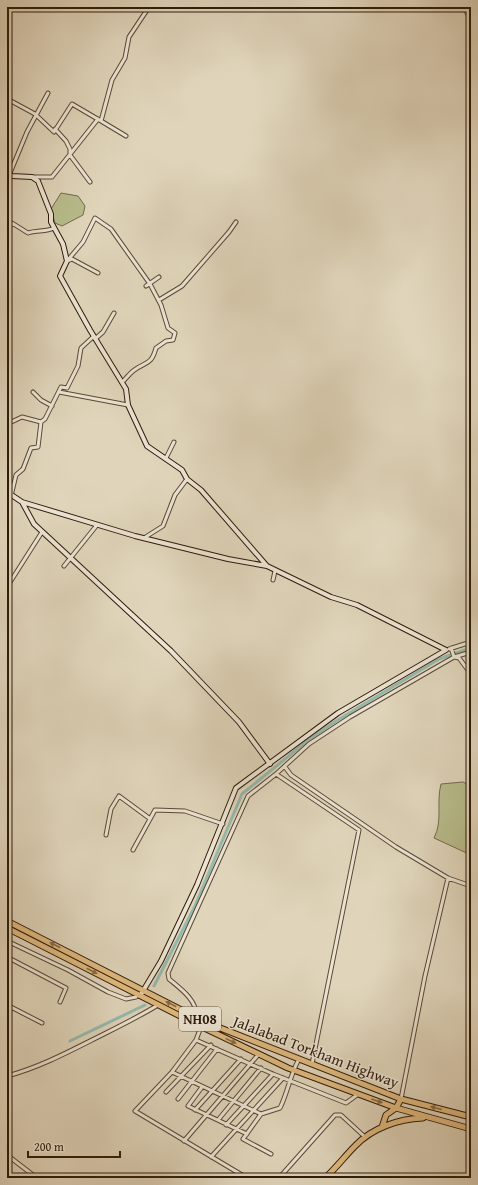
<svg xmlns="http://www.w3.org/2000/svg" width="478" height="1185" viewBox="0 0 478 1185" font-family="'Gentium Book Plus',serif">
  <style>
    .green { fill: #b8bc8c; stroke: #736b4b }
    .water { fill: #94b9ae; stroke: #6b796c }
    .lines { fill: none; stroke-linecap: round; stroke-linejoin: round }
    .canal { stroke: #94b9ae; stroke-width: 3 }
    .street-casing { stroke: #5a4936; stroke-width: 5 }
    .secondary-casing { stroke: #2e1a0a; stroke-width: 6 }
    .highway-casing { stroke: #2e1a0a; stroke-width: 7 }
    .street { stroke: #ebe4d3; stroke-width: 3 }
    .secondary { stroke: #ebe4d3; stroke-width: 4 }
    .highway { stroke: #e0ba7e; stroke-width: 5 }
    .oneway { fill: #876a44 }
    .labels { text-anchor: middle; stroke-width: 3; stroke-linejoin: round; paint-order: stroke }
    .shield { fill: #ebe4d3; stroke: #675746; stroke-width: 1 }
    .shield-label { font-size: 14px; font-weight: bold; fill: #2e1a0a }
    .street-label { font-size: 15px; fill: #2e1a0a; stroke: #ebe4d3 }
  </style>
  <rect width="100%" height="100%" fill="#e0d5bb"/>
  <filter id="stains"><feTurbulence type="fractalNoise" baseFrequency=".005" numOctaves="4"/><feColorMatrix values="0 0 0 0 .2 0 0 0 0 .09 0 0 0 0 .02 0 0 0 .5 -.17"/></filter>
  <radialGradient id="worn" r=".72"><stop offset=".6" stop-color="#630" stop-opacity="0"/><stop offset="1" stop-color="#630" stop-opacity=".3"/></radialGradient>
  <path class="green" d="M61,193L78,196L85,206L83,215L62,226L55,223L51,209Z
    M463,782L471,786V855L434,838C443,821 436,803 441,784Z"/>
  <path class="water" d="M461,7H471V24Z"/>
  <g class="lines">
    <path class="canal" d="M154,986L194,908L242,794L307,741L336,721L439,659L471,648
      M70,1041L145,1005"/>
    <g class="street-casing">
      <path id="street" d="M7,96L11,101L35,114L54,132L72,104L101,121L112,80L125,58L129,37L149,7
        M101,121L126,136
        M55,129L66,141L70,149V155L90,182
        M10,173L27,132L48,93
        M32,177H52L98,119
        M7,231L12,223L28,233C37,230 46,232 54,228
        M67,261L83,242L95,218L111,229L150,284L161,305L168,328L175,333L173,340L166,341L156,348C151,366 146,361 133,371C129,374 126,379 122,382
        M67,261L72,259L98,273
        M146,286L159,277
        M159,300L182,286L229,232L236,222
        M95,339L103,332L114,313
        M33,392L41,400L52,406
        M59,392L128,405
        M7,424L22,417L41,422
        M166,458L174,442
        M11,496L16,475L23,469L31,448L38,447L41,422L45,419L61,387L67,388L78,366L81,348L94,336
        M144,538L163,526L175,495L187,479
        M64,566L97,525
        M273,580L275,571
        M7,587L42,532
        M451,648L454,657L459,658L471,674
        M449,649L471,642
        M285,767L291,775L396,847L448,878L471,886
        M276,774L309,744L350,717L454,657L471,652
        M106,835L111,809L119,796L149,818
        M133,850L155,810L185,811L223,824
        M7,941L68,970L108,992L126,999L136,997L137,994
        M7,957L66,988L60,1002
        M7,1005L42,1023
        M196,1017C198,1001 181,989 169,979L168,973L248,796L276,774L359,830L312,1064
        M201,1027L196,1040L172,1072L135,1111L247,1178
        M196,1040L273,1074L346,1103L357,1095
        M172,1072L261,1114L280,1108C288,1092 290,1075 299,1059
        M7,1076C41,1067 72,1050 104,1034C122,1025 140,1016 158,1005
        M202,1087L188,1106L247,1134
        M166,1092L211,1045
        M178,1099L217,1049
        M401,1099L425,976L448,878
        M195,1110L241,1059
        M261,1114L243,1139L271,1154
        M218,1120L261,1068
        M226,1125L273,1074
        M184,1141L258,1055
        M7,1155L37,1178
        M211,1157L283,1078
        M279,1178L335,1115H341L365,1137"/>
    </g>
    <g class="secondary-casing">
      <path id="secondary" d="M7,172L12,176L32,177L38,181L51,214V222L63,244L67,261L60,276L90,330L126,389L128,405L147,446L182,470L187,479L201,490L267,566
        M7,492L22,502L135,536L228,559L267,566L331,597L357,605L446,650L338,713L236,788L197,885L161,961L140,996
        M22,502L34,524L171,651L239,722L270,764"/>
    </g>
    <g class="highway-casing">
      <path id="highway" d="M7,921L205,1022L401,1099L471,1117
        M7,928L196,1024L288,1068L396,1108L471,1129
        M382,1127L386,1115L396,1108L401,1099
        M325,1178C336,1168 345,1156 355,1146C372,1128 398,1119 423,1118"/>
    </g>
    <use href="#street" class="street"/>
    <use href="#secondary" class="secondary"/>
    <use href="#highway" class="highway"/>
  </g>
  <defs><path id="oneway-solid" d="M-6-.8H1V-3.2L6.5 0L1 3.2V.8H-6Z"/></defs>
  <g class="oneway">
    <use href="#oneway-solid" transform="translate(55 945) rotate(-153)"/>
    <use href="#oneway-solid" transform="translate(92 971) rotate(27)"/>
    <use href="#oneway-solid" transform="translate(171 1004) rotate(-152)"/>
    <use href="#oneway-solid" transform="translate(231 1041) rotate(26)"/>
    <use href="#oneway-solid" transform="translate(377 1101) rotate(19)"/>
    <use href="#oneway-solid" transform="translate(436 1108) rotate(-165)"/>
  </g>
  <g class="labels">
    <rect class="shield" x="179" y="1007" width="42" height="24" rx="3"/>
    <g class="shield-label">
      <text x="200" y="1024">NH08</text>
    </g>
    <g class="street-label">
      <text transform="translate(316 1052) rotate(21)" y="5">Jalalabad Torkham Highway</text>
    </g>
  </g>
  <rect width="478" height="1185" fill="none" stroke="#e0d5bb" stroke-width="24"/>
  <rect x="8" y="8" width="462" height="1169" fill="none" stroke="#2e1a0a" stroke-width="2"/>
  <rect x="12" y="12" width="454" height="1161" fill="none" stroke="#2e1a0a"/>
  <path d="M28 1151v6h92v-6" fill="none" stroke="#2e1a0a" stroke-width="2"/>
  <text x="34" y="1151" font-size="12" fill="#2e1a0a" stroke="#ebe4d3" stroke-width="3" paint-order="stroke">200 m</text>
  <rect width="100%" height="100%" filter="url(#stains)"/>
  <rect width="100%" height="100%" fill="url(#worn)"/>
</svg>
